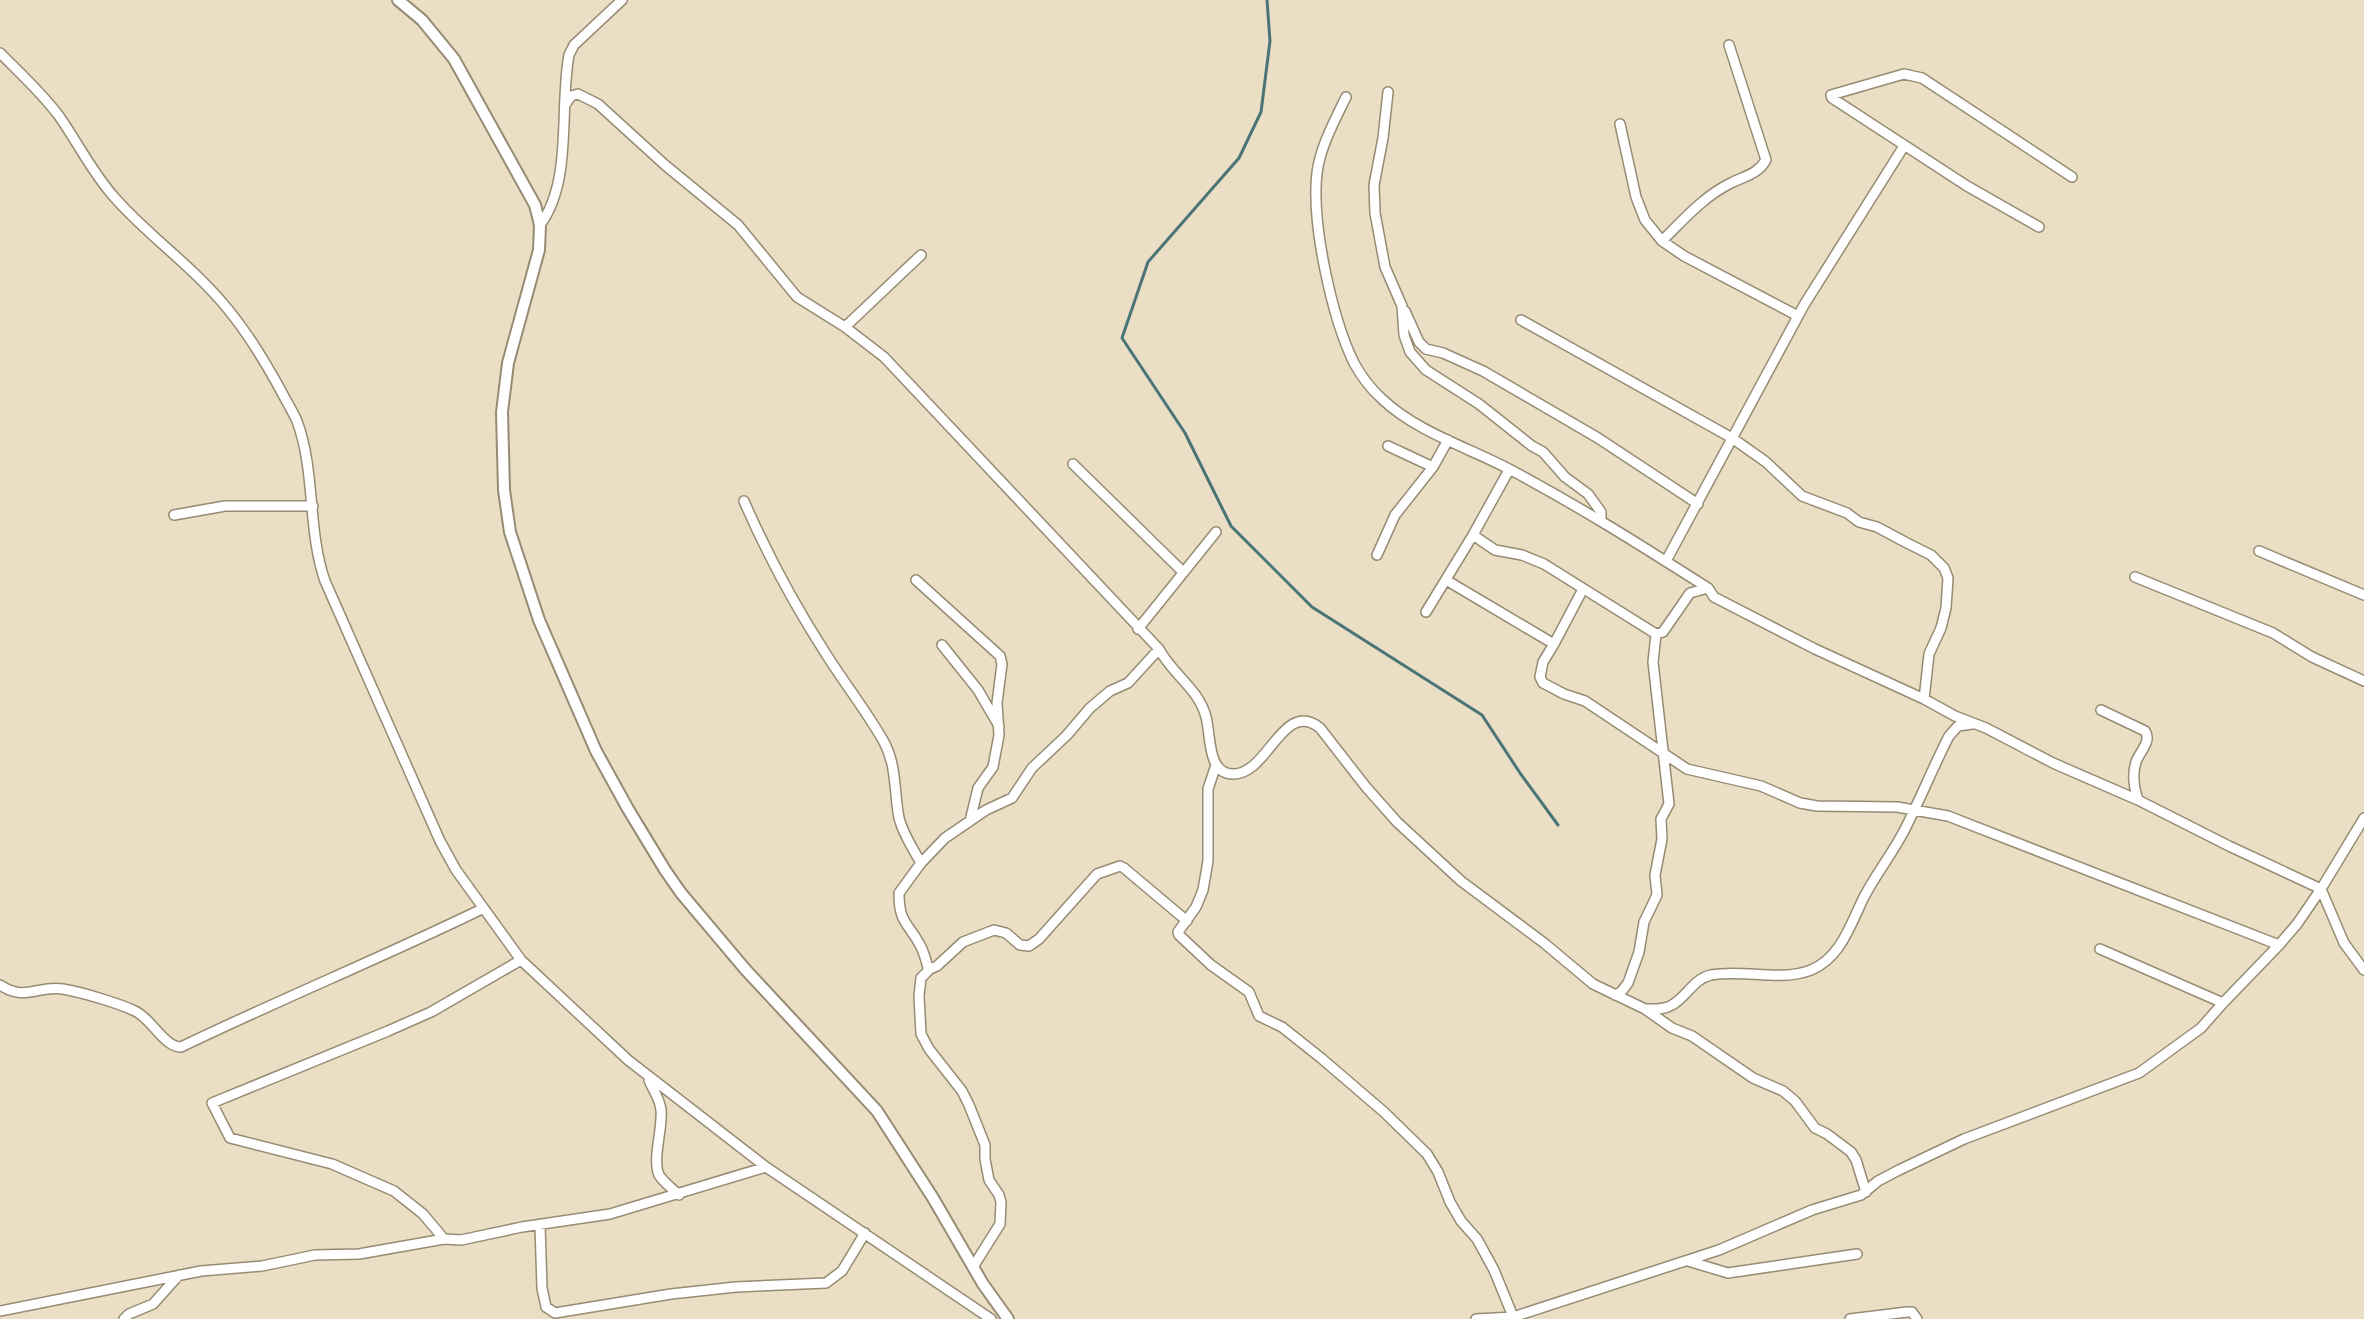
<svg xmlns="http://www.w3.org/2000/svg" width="2364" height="1319" viewBox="0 0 2364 1319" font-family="'Open Sans',sans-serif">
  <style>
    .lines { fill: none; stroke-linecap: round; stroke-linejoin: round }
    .stream { stroke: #4b7476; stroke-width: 3 }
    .minor-casing { stroke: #978b73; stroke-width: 12 }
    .tertiary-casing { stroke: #978b73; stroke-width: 14 }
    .minor { stroke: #fff; stroke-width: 9 }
    .tertiary { stroke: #fff; stroke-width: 10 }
  </style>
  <rect width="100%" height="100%" fill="#eadec4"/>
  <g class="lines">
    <path class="stream" d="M1267,0L1270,41L1261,112L1239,158L1148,262L1122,338L1185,433L1231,526L1312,607L1482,715L1520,773L1558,825"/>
    <g class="minor-casing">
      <path id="minor" d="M0,53C20,73 42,93 59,116C78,143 93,174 115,198C144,231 180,257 210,289C239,319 260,353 280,389C285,399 292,410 297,421C316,473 307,529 325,581L440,841L456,870L521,960L628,1060L766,1167L991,1319
        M1388,92L1383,138L1374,185L1375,213L1385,267L1402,306L1404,335L1410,352L1426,370L1479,404L1532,446L1543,452L1565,477L1588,494L1601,512V520
        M1346,97C1335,120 1320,147 1317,173C1311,223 1332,318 1354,363C1361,376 1371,389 1382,399C1417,432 1467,447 1509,469C1577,505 1642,546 1708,588L1714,597L1815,649L1924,699L1955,716L1986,728L2053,763L2138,800L2229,846L2321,889L2344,943L2364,970
        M565,105L571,96L578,94L598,104L665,165L738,225L797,297L845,327L884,357L1159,649C1172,674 1199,689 1206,717C1211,735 1207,774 1233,774C1268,775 1283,698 1320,728L1366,787L1397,822L1461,881L1544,943L1593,984L1645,1009L1672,1028L1692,1036L1753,1078L1783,1091L1795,1101L1815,1128L1827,1134L1851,1152L1856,1160L1866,1192
        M1620,124L1636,197L1645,220L1662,241L1684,256L1798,316
        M540,225C573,181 559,107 569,55L574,45L622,0
        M2039,227L1967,186L1832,98L1831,95L1904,74L1922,78L2072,177
        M1662,241C1683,220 1704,196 1731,183C1745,176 1758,174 1766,160L1729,45
        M1405,311L1419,342L1426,349L1443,353L1483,371L1598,438L1698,504
        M1521,320L1732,438L1766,462L1802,496L1847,513L1859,522L1877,527L1905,542L1931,555L1944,568L1948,578L1946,608L1941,628L1929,654L1924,699
        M845,327L921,255
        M1388,446L1433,467
        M1073,464L1182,571
        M744,501C767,554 795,606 826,654C845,684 867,712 884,742C897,766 894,793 899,818C903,834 913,849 921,863
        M174,515L225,506H313
        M1473,535L1495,550L1522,555L1544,564L1656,634L1663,632L1690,593L1708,588
        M2259,551L2364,595
        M1377,555L1395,515L1433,467L1448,440
        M1666,561L1804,305L1904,146
        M2135,577L2273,633L2312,657L2364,681
        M916,580L1000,656L1002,664L997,703L999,735L993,767L978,788L970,821
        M1446,580L1554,644L1543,662L1540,677L1543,683L1564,694L1585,701L1687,769L1761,786L1800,803L1817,806L1897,807L1948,816L2279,945
        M1426,612L1473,535L1509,470
        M1138,629L1216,532
        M1554,644L1583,589
        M942,645L978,690L999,726
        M2101,710L2145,731C2152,741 2140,751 2136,762C2132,774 2134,788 2138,800
        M1216,765L1208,789V861L1203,890L1196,907L1178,932L1179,935L1211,965L1249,992L1259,1016L1282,1027L1321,1058L1384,1112L1427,1154L1438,1172L1450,1202L1461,1221L1477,1239L1494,1270L1514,1319
        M2100,949L2223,1003
        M928,970L937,966L963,942L994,930L1006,933L1020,945L1029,946L1039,939L1097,874L1120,866L1124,868L1187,921
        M0,985C25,1002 38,985 63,989C81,992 118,1003 135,1011C151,1018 164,1047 181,1047C281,999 383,957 482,909
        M1615,995L1621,992L1628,983L1639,952L1644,922L1657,895L1655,875L1662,839L1661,819L1669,804L1653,662L1656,634
        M1645,1009C1654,1009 1664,1010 1672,1005C1687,997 1693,979 1711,975C1744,969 1781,982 1811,970C1841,958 1851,923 1864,897C1876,874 1892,854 1904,831C1920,800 1933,767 1949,736L1958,726L1972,724
        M649,1080C653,1090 660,1099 661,1110C663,1128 652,1159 659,1175C664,1183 673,1189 679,1195
        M540,1225L542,1288L546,1307L555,1313L671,1294L736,1287L826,1283L842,1271L865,1233
        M444,1239L423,1214L394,1191L332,1164L230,1138L212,1103L388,1031L431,1012L521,960
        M1688,1261L1728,1273L1857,1254
        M973,1267L1000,1224L1001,1202L999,1195L989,1180L985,1159V1145L969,1105L962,1091L929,1049L921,1034L919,996L921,978L928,971V968C926,960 924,952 920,945C908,922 899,924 899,893L921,863L945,838L986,810L1012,798L1032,768L1067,735L1090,708L1110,691L1128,683L1159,649
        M0,1311L201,1271L262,1266L315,1255L359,1254L444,1239L461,1240L522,1227L610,1214L766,1167
        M124,1319L129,1314L153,1304L179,1275
        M1476,1319L1513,1317L1719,1250L1812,1210L1861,1195L1878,1181L1899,1170L1964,1139L2139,1073L2201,1028L2223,1003L2279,945L2297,924L2321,889L2364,818
        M1850,1319L1907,1312H1912L1917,1319"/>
    </g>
    <g class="tertiary-casing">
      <path id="tertiary" d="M398,0L422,20L454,59L535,205L540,225L539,250L508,363L502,412L504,490L510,532L539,620L596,751L628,809L665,870L681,893L745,969L877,1111L933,1198L983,1284L1008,1319"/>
    </g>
    <use href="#minor" class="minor"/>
    <use href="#tertiary" class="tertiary"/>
  </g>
</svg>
